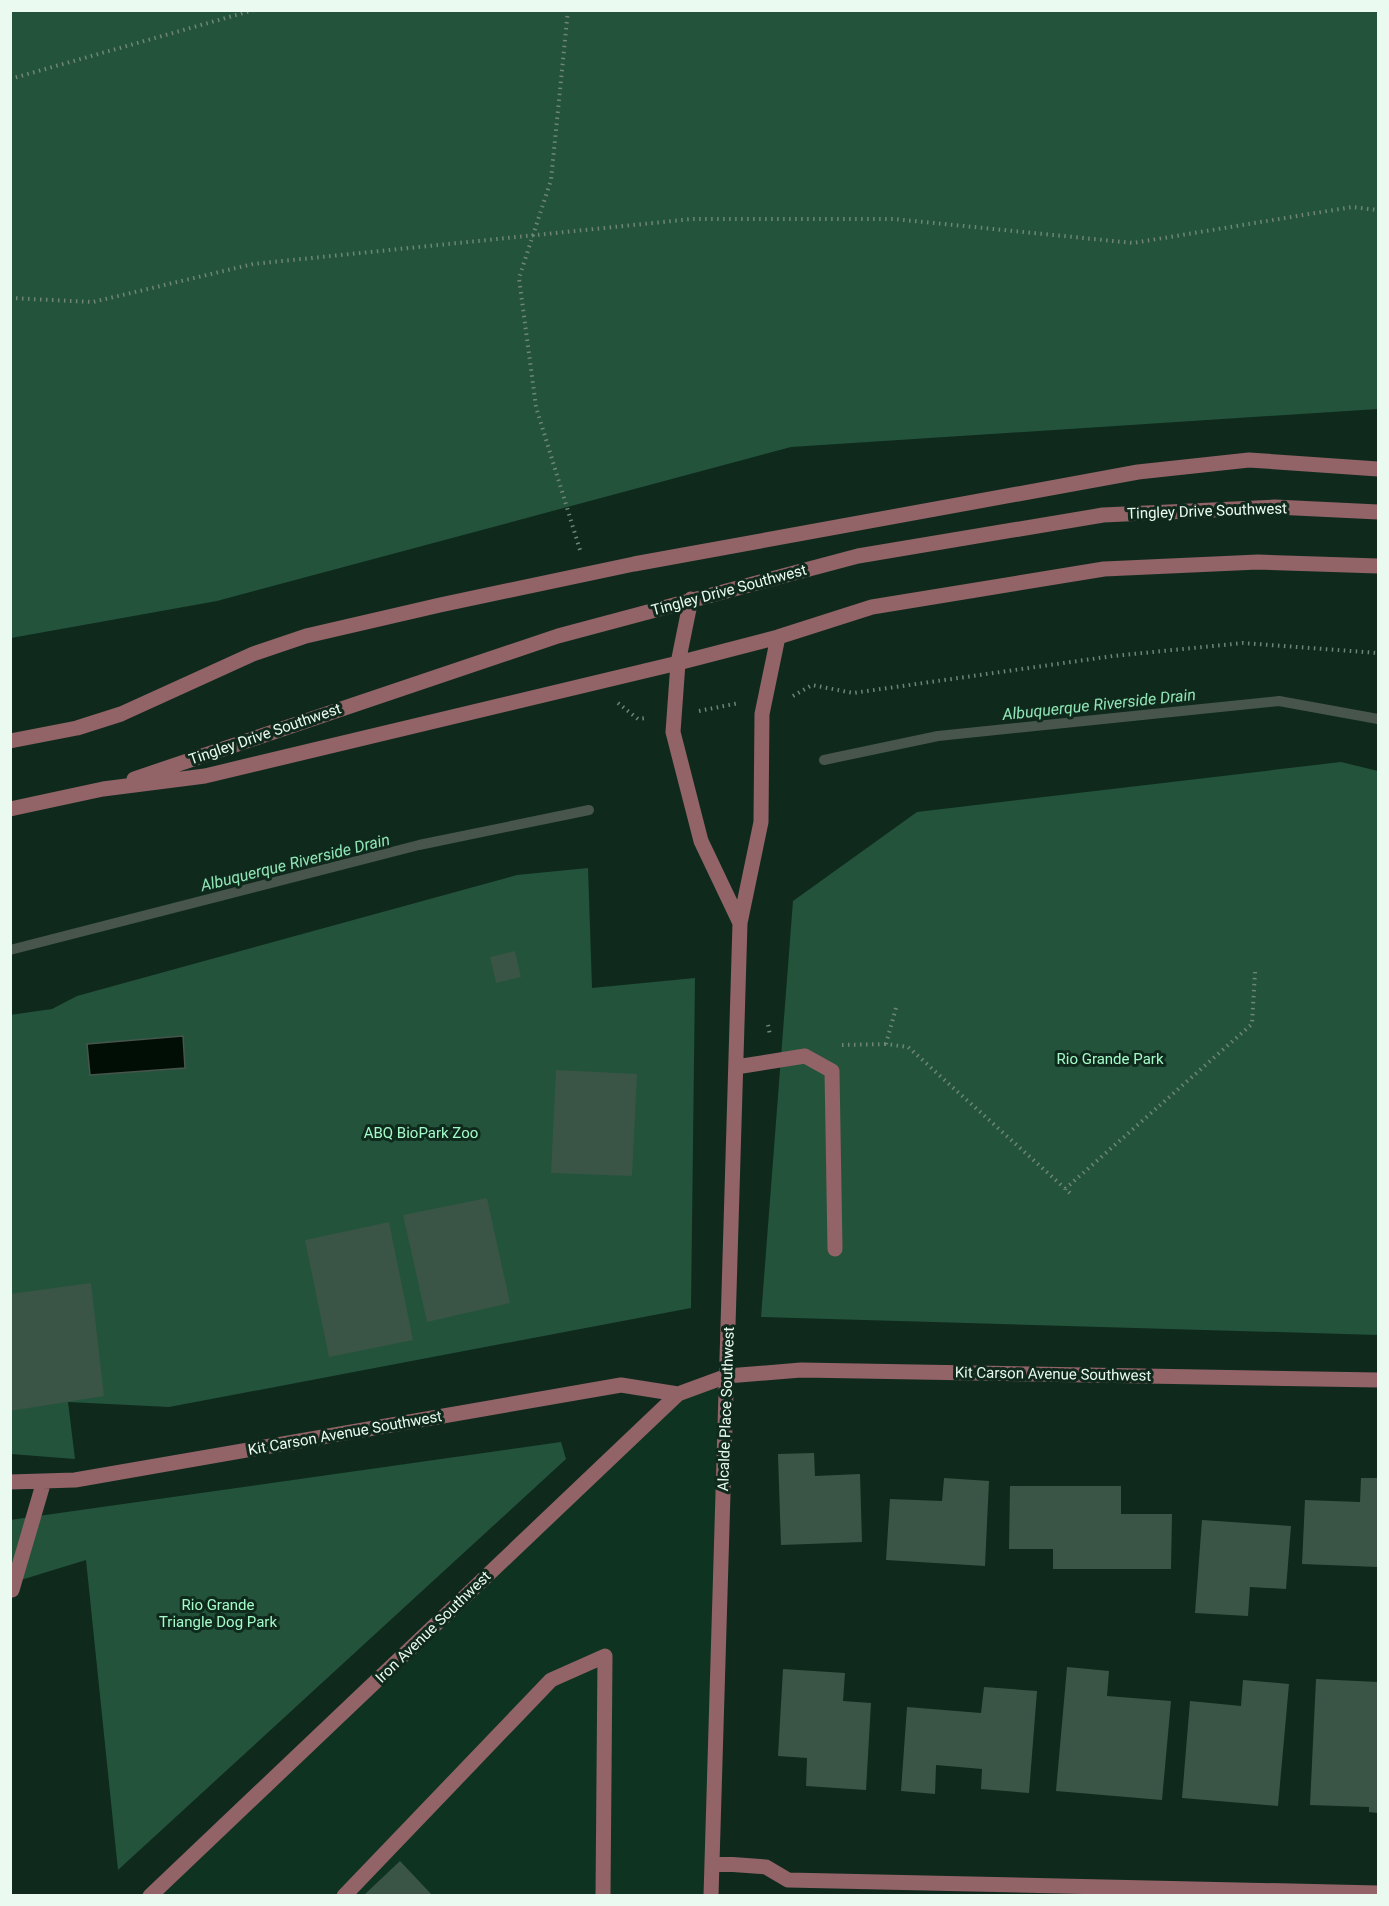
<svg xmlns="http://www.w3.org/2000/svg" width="1389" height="1906" viewBox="0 0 1389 1906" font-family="Roboto,sans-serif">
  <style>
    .built { fill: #0f3321 }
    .green { fill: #23533b }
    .water { fill: #010e06; stroke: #47554c; stroke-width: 1.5 }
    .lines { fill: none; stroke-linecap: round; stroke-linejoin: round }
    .stream { stroke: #47554c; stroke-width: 10 }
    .building { fill: #3a5545 }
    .path { stroke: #6e8578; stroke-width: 4; stroke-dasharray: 1.5 4.5; stroke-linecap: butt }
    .minor { stroke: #926367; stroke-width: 15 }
    .labels { text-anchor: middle; stroke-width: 6; stroke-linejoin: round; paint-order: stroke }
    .street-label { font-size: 15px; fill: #eafaf0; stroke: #0f2a1c }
    .park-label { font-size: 15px; fill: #a4fac9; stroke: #0f2a1c }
    .water-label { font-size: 16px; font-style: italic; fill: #90e5b6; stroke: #0f2a1c }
  </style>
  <rect width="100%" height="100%" fill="#0f2a1c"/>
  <path class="built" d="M727,1376L711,1895L150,1896L678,1394Z"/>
  <path class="green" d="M11,10L1378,11V409L791,447L217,601L11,638Z
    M1341,762L1378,771V1335L761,1317L793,901L917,812Z
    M588,868L592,988L695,978L691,1308L169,1407L68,1402L75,1459L11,1454L10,1015L52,1009L77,996L517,875Z
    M561,1442L566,1459L118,1870L86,1560L11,1583L10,1520Z"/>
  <path class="water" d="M183,1036L185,1068L90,1075L87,1044Z"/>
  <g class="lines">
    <path class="stream" d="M824,760L938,736L1279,701L1378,719
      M10,950L419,845L589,810"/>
  </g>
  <path class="building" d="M515,951L521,977L496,983L490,957Z
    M556,1070L637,1074L632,1176L551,1173Z
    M487,1198L510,1303L427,1322L403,1215Z
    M389,1222L413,1340L329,1357L305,1240Z
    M91,1283L104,1396L10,1411V1294Z
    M814,1453L815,1476L860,1474L862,1542L781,1545L778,1454Z
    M944,1478L989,1481L985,1566L886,1560L890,1499L942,1501Z
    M1361,1478H1378V1567L1302,1564L1305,1500L1360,1502Z
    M1010,1486H1121V1514H1172L1171,1569H1053V1549H1009Z
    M1202,1520L1291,1526L1286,1589L1250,1587L1248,1616L1195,1613Z
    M1067,1667L1109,1671L1107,1696L1171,1701L1162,1800L1056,1791Z
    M783,1669L845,1673L843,1701L871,1703L866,1790L806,1786L807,1758L778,1756Z
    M1316,1679L1378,1682V1813L1369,1812V1807L1310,1805Z
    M1243,1680L1289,1684L1278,1806L1182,1798L1190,1701L1241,1706Z
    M984,1687L1037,1691L1029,1793L981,1789L982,1769L936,1765L935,1794L901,1791L907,1707L981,1713Z
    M400,1861L433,1896H363Z"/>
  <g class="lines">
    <path class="path" d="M568,10L551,180L519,278L536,407L580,550
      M10,79L254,10
      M10,298L93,302L253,264L692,219H894L1133,243L1352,207L1378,210
      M793,696L812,685L853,693L1113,656L1243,643L1378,653
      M618,703L638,719L647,718
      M699,711L739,703
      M896,1008L886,1044L908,1047L1070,1193
      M768,1025L770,1035
      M842,1045L886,1044
      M1065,1189L1252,1024L1255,972"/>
    <path class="minor" d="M691,599L678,663L673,732L701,841L740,923
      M10,741L77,728L121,714L253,654L306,636L440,605L634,564L1138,472L1249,460L1378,469
      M134,779L558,636L858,556L1103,515L1275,507L1378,512
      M10,809L103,789L205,776L678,663L778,637L872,607L1104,569L1258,562L1378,566
      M736,1067L805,1056L832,1071L835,1249
      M10,1482L75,1480L621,1385L678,1394
      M12,1590L44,1481
      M712,1863L766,1867L788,1880L1378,1893
      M150,1896L678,1394L727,1376L801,1370L1378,1380
      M344,1896L551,1680L605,1656L603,1896
      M711,1896L740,923L761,822L762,714L778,637"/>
  </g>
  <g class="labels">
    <g class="street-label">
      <text transform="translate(1207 511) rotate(-2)" y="5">Tingley Drive Southwest</text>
      <text transform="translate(729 590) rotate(-15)" y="5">Tingley Drive Southwest</text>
      <text transform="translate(265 734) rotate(-19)" y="5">Tingley Drive Southwest</text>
      <text transform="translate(1053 1374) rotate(1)" y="5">Kit Carson Avenue Southwest</text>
      <text transform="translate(726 1409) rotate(-88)" y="5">Alcalde Place Southwest</text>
      <text transform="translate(345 1433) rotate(-10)" y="5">Kit Carson Avenue Southwest</text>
      <text transform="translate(433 1627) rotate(-44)" y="5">Iron Avenue Southwest</text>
    </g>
    <g class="park-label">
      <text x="1110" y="1064">Rio Grande Park</text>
      <text x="421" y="1138">ABQ BioPark Zoo</text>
      <text x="218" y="1610">Rio Grande<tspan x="218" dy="17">Triangle Dog Park</tspan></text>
    </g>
    <g class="water-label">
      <text transform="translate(1099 704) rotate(-6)" y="6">Albuquerque Riverside Drain</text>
      <text transform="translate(295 862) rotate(-14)" y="6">Albuquerque Riverside Drain</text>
    </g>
  </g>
  <rect width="1389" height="1906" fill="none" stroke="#eafaf0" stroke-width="24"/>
</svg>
